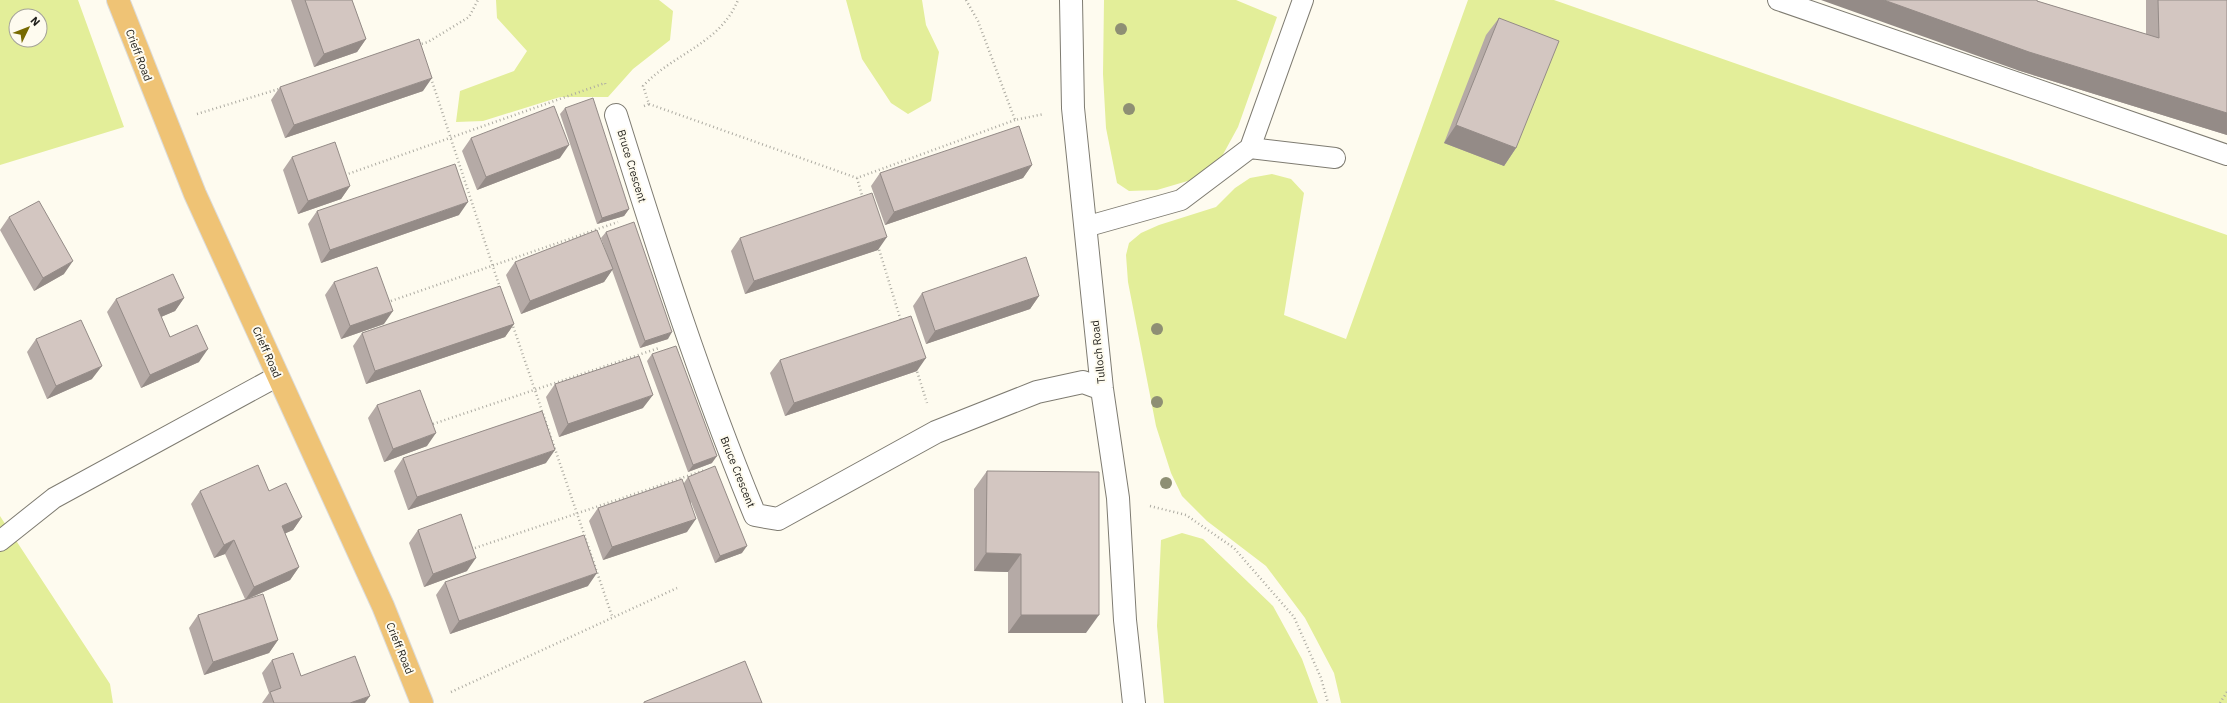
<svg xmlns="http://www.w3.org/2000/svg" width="2227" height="703" viewBox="0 0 2227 703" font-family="'IBM Plex Sans',sans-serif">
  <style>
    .green { fill: #e3ee99; fill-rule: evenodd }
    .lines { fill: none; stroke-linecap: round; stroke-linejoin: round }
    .lane-casing { stroke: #7e7b71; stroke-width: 22 }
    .street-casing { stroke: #7e7b71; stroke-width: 24 }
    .primary-casing { stroke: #dbdbda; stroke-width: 24 }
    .path { stroke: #adaba2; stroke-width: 2.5; stroke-dasharray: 1 3; stroke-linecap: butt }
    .lane { stroke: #fff; stroke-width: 20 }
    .street { stroke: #fff; stroke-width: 22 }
    .primary { stroke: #efc375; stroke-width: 22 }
    .tree { fill: #8e8f74 }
    .wall { fill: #b5aaa6 }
    .shaded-wall { fill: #948b87 }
    .building { fill: #d3c6c1; stroke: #948b87 }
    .labels { text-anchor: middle; stroke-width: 4; stroke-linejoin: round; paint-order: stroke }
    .street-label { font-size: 11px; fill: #1e1d19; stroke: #fefbef }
  </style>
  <rect width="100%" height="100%" fill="#fefbef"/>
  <path class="green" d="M0,0H78L124,127L0,165ZM16,16H40V40H16Z
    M496,0H659L673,11L670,40L633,69L608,97H560L483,121L456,122L460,91L514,71L527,51L497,18Z
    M846,0H922L926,25L939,52L931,101L908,114L891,103L862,59Z
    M1104,0H1236L1277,17L1238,127L1220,160L1191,180L1157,190L1129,191L1117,183L1106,128L1103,74Z
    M1468,0H1554L2227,235V703H1341L1334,673L1305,618L1266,566L1207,521L1182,496L1171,473L1156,426L1128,282L1126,255L1129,243L1141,233L1159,225L1216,207L1235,188L1250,178L1272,174L1291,179L1304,193L1284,315L1346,339Z
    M0,516L110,684L113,703H0Z
    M1182,533L1203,539L1273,606L1302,659L1318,703H1164L1157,626L1161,540Z"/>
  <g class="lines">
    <g class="lane-casing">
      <path id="lane" d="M1778,0L2227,155
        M1250,148L1335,158
        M1085,227L1181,200L1250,148L1303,0
        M0,541L54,498L278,376"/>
    </g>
    <g class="street-casing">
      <path id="street" d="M1071,0L1073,108L1102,389L1118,498L1125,620L1134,703
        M616,115C658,250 701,384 755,515L778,519L936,432L1037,392L1083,382L1102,389"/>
    </g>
    <g class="primary-casing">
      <path id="primary" d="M118,0L195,194L383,606L422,703"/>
    </g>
    <path class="path" d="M966,0L978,21L1015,120L1044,114
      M418,45L428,42L469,17L478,0
      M431,78L500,288
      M649,104L857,178L1015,120
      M644,106L649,104L643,86C674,53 720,44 738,0
      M197,114L282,88
      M345,175L605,83L606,87
      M857,178L863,199
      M878,246L901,321
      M391,301L618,222
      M512,323L612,616
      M916,368L927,403
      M433,424L659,348
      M1150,506L1186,515L1234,548L1294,617L1321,678L1328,703
      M475,548L705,470
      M451,692L677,588
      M2220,703L2227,692"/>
    <use href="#lane" class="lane"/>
    <use href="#street" class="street"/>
    <use href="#primary" class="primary"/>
  </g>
  <g class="tree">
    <circle cx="1121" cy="29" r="6"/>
    <circle cx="1129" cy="109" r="6"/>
    <circle cx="1157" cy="329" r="6"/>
    <circle cx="1157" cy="402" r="6"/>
    <circle cx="1166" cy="483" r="6"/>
  </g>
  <path class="wall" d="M291,0H352L366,39L357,52L314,67Z
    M2146,0H2227V135L2017,70L2037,1L2146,34Z
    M1499,18L1516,148L1504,166L1444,143L1486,35Z
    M280,87L423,91L285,138L271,100Z
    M565,108L629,209L624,216L597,224L560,114Z
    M471,138L560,158L477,190L462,151Z
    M292,157L350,186L341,199L298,214L283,170Z
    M1032,165L1023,178L885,225L871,186L880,173Z
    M317,211L459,215L321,263L308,224Z
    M9,217L64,274L34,291L0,230Z
    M606,232L668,339L640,348L612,270L604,282L521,314L506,275L515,262L609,260L601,238Z
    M740,238L878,250L745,294L731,251Z
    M334,282L384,324L341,339L325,295Z
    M922,293L1039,296L1030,309L926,344L913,306Z
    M184,298L175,311L161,317L170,337L199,362L141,388L107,312L116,299Z
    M514,324L505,337L366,384L353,346L362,333Z
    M36,339L92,379L47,399L27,352Z
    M652,354L712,463L688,472L647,361Z
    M780,360L917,371L785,416L770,373Z
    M555,384L643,408L559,437L546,397Z
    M377,405L427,446L384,462L368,418Z
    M403,458L546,463L408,510L394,471Z
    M987,471L1086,633H1008V572L974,571V489Z
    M688,477L742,553L715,563L691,502L687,532L603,560L589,521L598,508L684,483Z
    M200,491L302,517L293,530L285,533L299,567L290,580L250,598L278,640L269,653L204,675L189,628L198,615L245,599L225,554L214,558L191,504Z
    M418,530L467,571L424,587L409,543Z
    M445,582L588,586L450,634L436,595Z
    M272,660L301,676L365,703H262L269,693L262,673Z"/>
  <path class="shaded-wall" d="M1821,0H1884L2227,113V135L2017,70Z
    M366,39L357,52L314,67L324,54Z
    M432,78L423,91L285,138L294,125Z
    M1456,125L1516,148L1504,166L1444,143Z
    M569,145L560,158L477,190L486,177Z
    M1032,165L1023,178L885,225L894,212Z
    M350,186L341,199L298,214L308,201Z
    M468,202L459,215L321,263L330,250Z
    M629,209L624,216L597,224L602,218Z
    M887,237L878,250L745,294L754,281Z
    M73,261L64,274L34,291L43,278Z
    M613,269L604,282L521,314L530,301Z
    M1039,296L1030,309L926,344L935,331Z
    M184,298L175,311L149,322L158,309Z
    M393,311L384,324L341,339L350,326Z
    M514,324L505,337L366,384L375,371Z
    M672,332L668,339L640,348L645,341Z
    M208,349L199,362L141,388L150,375Z
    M926,358L917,371L785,416L794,403Z
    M102,366L92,379L47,399L56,386Z
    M653,395L643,408L559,437L568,424Z
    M436,433L427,446L384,462L393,449Z
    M555,450L546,463L408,510L417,497Z
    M717,456L712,463L688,472L693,465Z
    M302,517L293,530L273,539L282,526Z
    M696,519L687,532L603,560L612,547Z
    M234,540L225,554L214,558L224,545Z
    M747,546L742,553L715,563L720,556Z
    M986,553L1021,554L1008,572L974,571Z
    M476,558L467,571L424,587L433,574Z
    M299,567L290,580L245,600L254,587Z
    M597,573L588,586L450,634L459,621Z
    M1021,615H1099L1086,633H1008Z
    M278,640L269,653L204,675L213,662Z
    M370,696L365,703H350Z"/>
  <path class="building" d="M305,0H352L366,39L324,54Z
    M1884,0H2037V1L2159,38L2158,0H2227V113L2029,52Z
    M1499,18L1559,41L1516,148L1456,125Z
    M419,39L432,78L294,125L280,87Z
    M593,98L629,209L602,218L565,108Z
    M554,106L569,145L486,177L471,138Z
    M1019,126L1032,165L894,212L880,173Z
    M335,142L350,186L308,201L292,157Z
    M455,164L468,202L330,250L317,211Z
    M872,193L887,237L754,281L740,238Z
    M39,201L73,261L43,278L9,217Z
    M634,222L672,332L645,341L606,232Z
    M597,230L613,269L530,301L515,262Z
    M1026,257L1039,296L935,331L922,293Z
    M377,267L393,311L350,326L334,282Z
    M173,274L184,298L158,309L170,337L197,325L208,349L150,375L116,299Z
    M500,286L514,324L375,371L362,333Z
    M911,316L926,358L794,403L780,360Z
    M81,320L102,366L56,386L36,339Z
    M676,346L717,456L693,465L652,354Z
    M639,356L653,395L568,424L555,384Z
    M420,390L436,433L393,449L377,405Z
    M542,411L555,450L417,497L403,458Z
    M258,465L269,491L286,483L302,517L282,526L299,567L254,587L234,540L224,545L200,491Z
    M715,466L747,546L720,556L688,477Z
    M987,471L1099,472V615H1021V554L986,553Z
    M682,479L696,519L612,547L598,508Z
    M461,514L476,558L433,574L418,530Z
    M584,535L597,573L459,621L445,582Z
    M263,594L278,640L213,662L198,615Z
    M293,653L301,676L355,656L370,696L350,703H274L270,692L281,688L272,660Z
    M745,661L762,703H644V702Z"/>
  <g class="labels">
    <g class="street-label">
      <text transform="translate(139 55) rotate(69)" y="4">Crieff Road</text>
      <text transform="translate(632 166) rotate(73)" y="4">Bruce Crescent</text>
      <text transform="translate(267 352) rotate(66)" y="4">Crieff Road</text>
      <text transform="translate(1098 352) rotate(-96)" y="4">Tulloch Road</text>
      <text transform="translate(738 472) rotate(68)" y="4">Bruce Crescent</text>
      <text transform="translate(400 648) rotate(68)" y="4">Crieff Road</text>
    </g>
  </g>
  <g transform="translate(28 28) rotate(47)"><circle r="19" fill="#fefbef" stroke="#a4a299"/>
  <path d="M0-3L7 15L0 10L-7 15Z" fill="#776a01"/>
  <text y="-6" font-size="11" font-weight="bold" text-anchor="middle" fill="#1e1d19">N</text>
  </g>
</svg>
